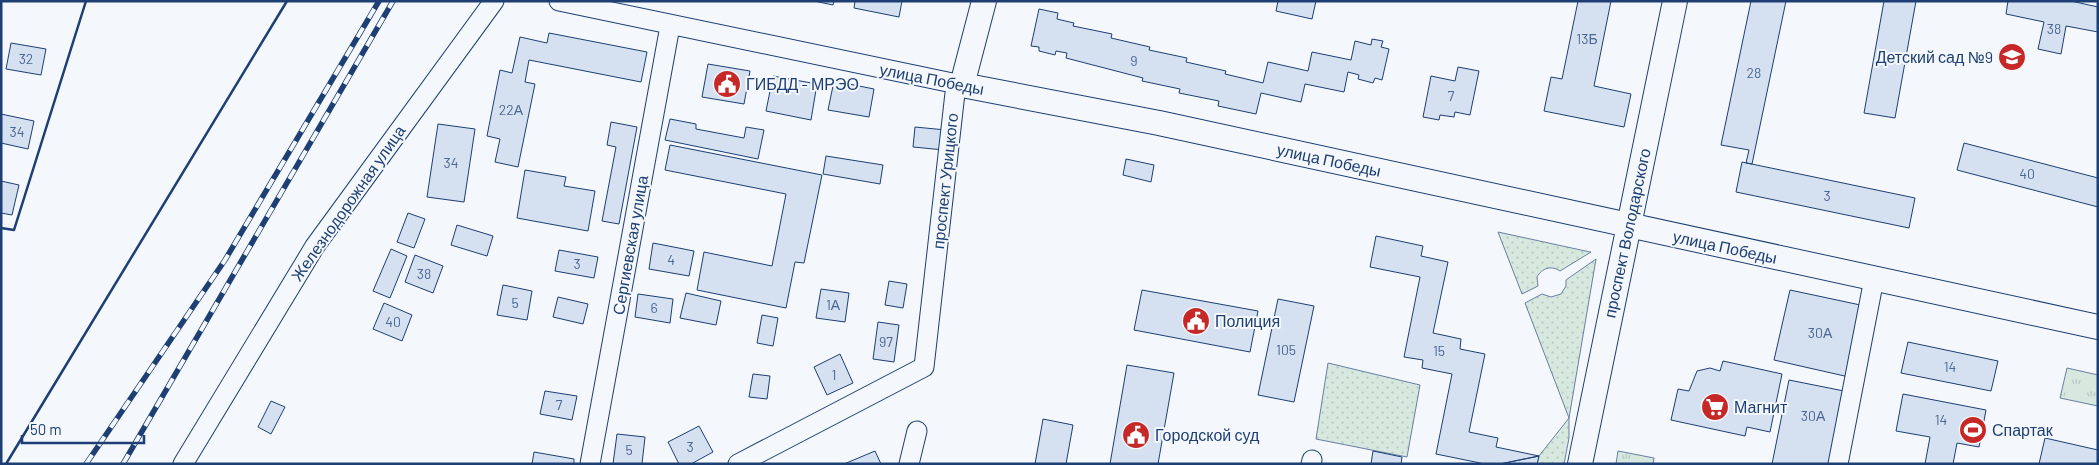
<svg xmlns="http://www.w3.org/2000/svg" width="2099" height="465" viewBox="0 0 2099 465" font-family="Barlow,sans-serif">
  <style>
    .grass { fill: url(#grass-dots); stroke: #687fa3 }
    .park { fill: url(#park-tufts); stroke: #687fa3 }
    .building { fill: #d5e0f0; stroke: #1d3f73 }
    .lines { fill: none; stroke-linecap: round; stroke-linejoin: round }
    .minor-casing { stroke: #1d3f73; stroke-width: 21 }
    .major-casing { stroke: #1d3f73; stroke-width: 26 }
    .minor { stroke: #f4f7fb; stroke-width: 19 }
    .major { stroke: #f4f7fb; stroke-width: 24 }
    .rail-casing { stroke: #1d3f73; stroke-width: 5.5 }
    .rail { stroke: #f4f7fb; stroke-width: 4; stroke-dasharray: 11; stroke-linecap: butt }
    .wall { stroke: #1d3f73; stroke-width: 2.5 }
    .labels { text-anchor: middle; stroke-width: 4; stroke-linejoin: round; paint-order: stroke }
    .number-label { font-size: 14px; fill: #4b6792 }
    .poi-label { font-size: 16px; fill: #1d3f73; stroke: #f4f7fb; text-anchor: start }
    .street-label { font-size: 16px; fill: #1d3f73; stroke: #f4f7fb }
  </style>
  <defs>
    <pattern id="grass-dots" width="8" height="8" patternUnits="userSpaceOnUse" patternTransform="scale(1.25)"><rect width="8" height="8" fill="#d7e8df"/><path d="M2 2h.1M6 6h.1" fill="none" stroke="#b8c8c3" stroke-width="1.8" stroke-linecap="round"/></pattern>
    <pattern id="park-tufts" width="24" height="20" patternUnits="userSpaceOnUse" patternTransform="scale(1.25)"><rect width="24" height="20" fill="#d7e8df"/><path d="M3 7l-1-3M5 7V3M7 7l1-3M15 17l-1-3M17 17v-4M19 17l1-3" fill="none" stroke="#b8c8c3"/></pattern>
  </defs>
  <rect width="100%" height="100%" fill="#f4f7fb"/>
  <path class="grass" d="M1498,232L1590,252H1591L1560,271C1551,265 1542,268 1537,277L1538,286L1522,294Z
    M1596,259L1569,418V438L1564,464H1537L1539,456L1569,418L1525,303L1542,294L1551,297L1561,294L1566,286V280Z
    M1328,363L1420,385L1407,457L1316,439Z"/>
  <path class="park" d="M2067,368L2098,375V406L2060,398Z
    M1618,451L1654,458L1653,464H1616Z"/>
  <path class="building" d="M814,1H834L833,5Z
    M855,1H902L899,17L854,8Z
    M1278,1H1316L1312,19L1276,11Z
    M1578,1H1611L1594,86L1631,94L1624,127L1544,111L1551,77L1562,79Z
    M1751,1H1786L1752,164L1746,163L1749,150L1721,145Z
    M1884,1H1916L1895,118L1864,113Z
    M2008,1H2071L2098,7V32L2066,26L2061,54L2038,49L2044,22L2006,14Z
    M1039,9L1058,13L1057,19L1074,23L1073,26L1112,34L1111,38L1150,47L1149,50L1187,58L1186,62L1226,71L1225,74L1263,83L1268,62L1308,71L1312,52L1351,60L1355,41L1371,45L1372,39L1383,41L1381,47L1389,49L1382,80L1375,78L1373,83L1358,79L1359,75L1348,72L1344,92L1305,84L1301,102L1261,93L1256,114L1218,106L1219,101L1179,93L1180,89L1142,81L1143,78L1066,58L1067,53L1056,51L1055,55L1039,51V47L1031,46Z
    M549,33L647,52L641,82L529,60L525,82L535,84L518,167L495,162L500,139L487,136L500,70L512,73L520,37L547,43Z
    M11,43L46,49L41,75L6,69Z
    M708,64L750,71L744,104L702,97Z
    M1458,67L1479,71L1470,115L1455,112L1454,117L1440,115L1439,120L1423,117L1431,76L1455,81Z
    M773,76L817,84L811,120L766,111Z
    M834,81L874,89L869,117L828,110Z
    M1,114L34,121L28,149L1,143Z
    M670,119L696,124V129L744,138L746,127L764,130L758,159L665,140Z
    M611,122L637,127L619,224L602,221L616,147L607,145Z
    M438,124L475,129L464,202L427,197Z
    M915,127L946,130L944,150L913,147Z
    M1964,143L2098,178V207L1957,170Z
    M670,145L822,175L804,263L795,262L786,308L697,290L704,252L772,266L786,194L665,170Z
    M826,156L883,165L880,184L823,174Z
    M1126,159L1154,165L1151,182L1123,175Z
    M1742,162L1915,198L1909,228L1736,192Z
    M525,170L566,177L564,186L595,191L588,231L517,218Z
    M1,181L19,185L12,215L1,213Z
    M408,213L425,219L414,248L397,242Z
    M457,225L493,236L487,256L451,245Z
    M1376,236L1423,246L1421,256L1448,262L1433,333L1461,339L1460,349L1485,354L1469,432L1498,438L1496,447L1539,456L1500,464H1485L1436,454L1452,374L1422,368L1423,360L1404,357L1420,277L1370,267Z
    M653,243L694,251L689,276L649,269Z
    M391,249L407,256L390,298L373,291Z
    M559,250L598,257L594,278L555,271Z
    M415,255L443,266L433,293L405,282Z
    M889,281L907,284L903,308L885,305Z
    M503,285L532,291L527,320L497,315Z
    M821,289L849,293L845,322L816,318Z
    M1142,290L1258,311L1250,352L1134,330Z
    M1790,290L1865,306L1849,377L1774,360Z
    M686,293L721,301L716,325L680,318Z
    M638,294L673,299L670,323L635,317Z
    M558,297L588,304L583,324L553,317Z
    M1278,299L1314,306L1294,402L1258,395Z
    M384,303L412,315L402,341L373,329Z
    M762,315L778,318L773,346L757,343Z
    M878,322L899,325L894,362L873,359Z
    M1908,342L1998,361L1991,391L1901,373Z
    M840,354L853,383L827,395L814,367Z
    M1723,361L1782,374L1770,432L1747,427L1745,436L1671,420L1678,389L1689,391L1697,371L1710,368L1720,371Z
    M1127,365L1174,373L1158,464H1110Z
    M753,374L770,376L767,399L749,397Z
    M1789,380L1849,392L1834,464H1772Z
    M545,391L577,396L572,420L540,414Z
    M1903,394L1986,410L1979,447L1957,443L1953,464H1925L1930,437L1896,431Z
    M271,401L285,407L271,434L258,427Z
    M1043,419L1073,425L1066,464H1035Z
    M699,426L713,452L691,464H679L668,442Z
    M617,434L645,437L642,464H613Z
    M2045,438L2098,450V464H2039Z
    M875,451L881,464H844Z
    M1373,451L1402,457L1401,464H1371Z
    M534,452L574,459V464H532Z
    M1539,456L1537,464H1500Z"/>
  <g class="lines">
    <g class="minor-casing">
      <path id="minor" d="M559,1L962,85
        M183,464L315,246L494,1
        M590,464L670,26
        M738,464L924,367L955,93L962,85
        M909,464L917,431
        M1311,464L1312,460
        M1838,464L1874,279"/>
    </g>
    <g class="major-casing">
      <path id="major" d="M984,1L962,85L1159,123L2098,327
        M1580,464L1675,1"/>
    </g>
    <use href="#minor" class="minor"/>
    <use href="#major" class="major"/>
    <g class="rail-casing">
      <path id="rail" d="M86,464L225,260L379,1
        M123,464L393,1"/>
    </g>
    <use href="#rail" class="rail"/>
    <path class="wall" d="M1,228L14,230L86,1
      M6,464L287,1"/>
  </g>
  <defs>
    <g id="school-disc" transform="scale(1.4375)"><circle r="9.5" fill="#c62828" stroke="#f4f7fb"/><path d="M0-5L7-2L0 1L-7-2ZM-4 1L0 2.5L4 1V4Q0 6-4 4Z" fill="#fff"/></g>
    <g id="civic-disc" transform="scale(1.4375)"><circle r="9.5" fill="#c62828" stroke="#f4f7fb"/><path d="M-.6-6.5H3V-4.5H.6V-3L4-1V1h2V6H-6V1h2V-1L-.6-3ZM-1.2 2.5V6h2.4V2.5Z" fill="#fff"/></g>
    <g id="supermarket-disc" transform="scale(1.4375)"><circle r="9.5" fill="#c62828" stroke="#f4f7fb"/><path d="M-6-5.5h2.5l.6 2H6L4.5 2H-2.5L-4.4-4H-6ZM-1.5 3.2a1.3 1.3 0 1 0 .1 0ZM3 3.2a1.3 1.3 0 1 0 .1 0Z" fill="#fff"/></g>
    <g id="stadium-disc" transform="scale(1.4375)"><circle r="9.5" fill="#c62828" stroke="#f4f7fb"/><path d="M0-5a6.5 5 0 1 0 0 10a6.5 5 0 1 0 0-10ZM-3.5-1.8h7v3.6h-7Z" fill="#fff"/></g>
  </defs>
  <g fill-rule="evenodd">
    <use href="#school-disc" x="2012" y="57"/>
    <use href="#civic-disc" x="727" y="84"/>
    <use href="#civic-disc" x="1196" y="321"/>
    <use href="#supermarket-disc" x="1715" y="407"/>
    <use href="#stadium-disc" x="1973" y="430"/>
    <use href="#civic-disc" x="1136" y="435"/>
  </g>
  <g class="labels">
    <g class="number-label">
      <text x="2054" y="34">38</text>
      <text x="1587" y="44">13Б</text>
      <text x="26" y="64">32</text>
      <text x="1134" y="66">9</text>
      <text x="1754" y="78">28</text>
      <text x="1451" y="101">7</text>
      <text x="511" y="115">22А</text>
      <text x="17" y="137">34</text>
      <text x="451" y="168">34</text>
      <text x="2027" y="179">40</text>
      <text x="1827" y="201">3</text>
      <text x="671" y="265">4</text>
      <text x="577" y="269">3</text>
      <text x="424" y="279">38</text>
      <text x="515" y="308">5</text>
      <text x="833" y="310">1А</text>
      <text x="654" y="313">6</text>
      <text x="393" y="327">40</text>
      <text x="1820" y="338">30А</text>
      <text x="886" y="347">97</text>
      <text x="1286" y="355">105</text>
      <text x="1439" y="356">15</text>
      <text x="1950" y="372">14</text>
      <text x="834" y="380">1</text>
      <text x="559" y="410">7</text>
      <text x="1813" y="421">30А</text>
      <text x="1941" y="425">14</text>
      <text x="690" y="452">3</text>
      <text x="629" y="455">5</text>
    </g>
    <g class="poi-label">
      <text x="1993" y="63" text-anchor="end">Детский сад №9</text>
      <text x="746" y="90">ГИБДД - МРЭО</text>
      <text x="1215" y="327">Полиция</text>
      <text x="1734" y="413">Магнит</text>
      <text x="1992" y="436">Спартак</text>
      <text x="1155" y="441">Городской суд</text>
    </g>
    <g class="street-label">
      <text transform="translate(932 79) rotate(11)" y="6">улица Победы</text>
      <text transform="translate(1329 160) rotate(12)" y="6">улица Победы</text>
      <text transform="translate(945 181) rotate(-84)" y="6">проспект Урицкого</text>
      <text transform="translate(348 203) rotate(-55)" y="6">Железнодорожная улица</text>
      <text transform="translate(1627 233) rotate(-78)" y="6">проспект Володарского</text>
      <text transform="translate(630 245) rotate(-80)" y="6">Сергиевская улица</text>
      <text transform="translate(1725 247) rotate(12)" y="6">улица Победы</text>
    </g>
  </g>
  <rect width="2099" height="465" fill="none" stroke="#1d3f73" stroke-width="5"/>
  <path d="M22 435v8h122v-8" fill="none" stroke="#1d3f73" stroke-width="2.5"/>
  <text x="30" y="435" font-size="15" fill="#1d3f73" stroke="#f4f7fb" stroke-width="4" paint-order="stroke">50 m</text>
</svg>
